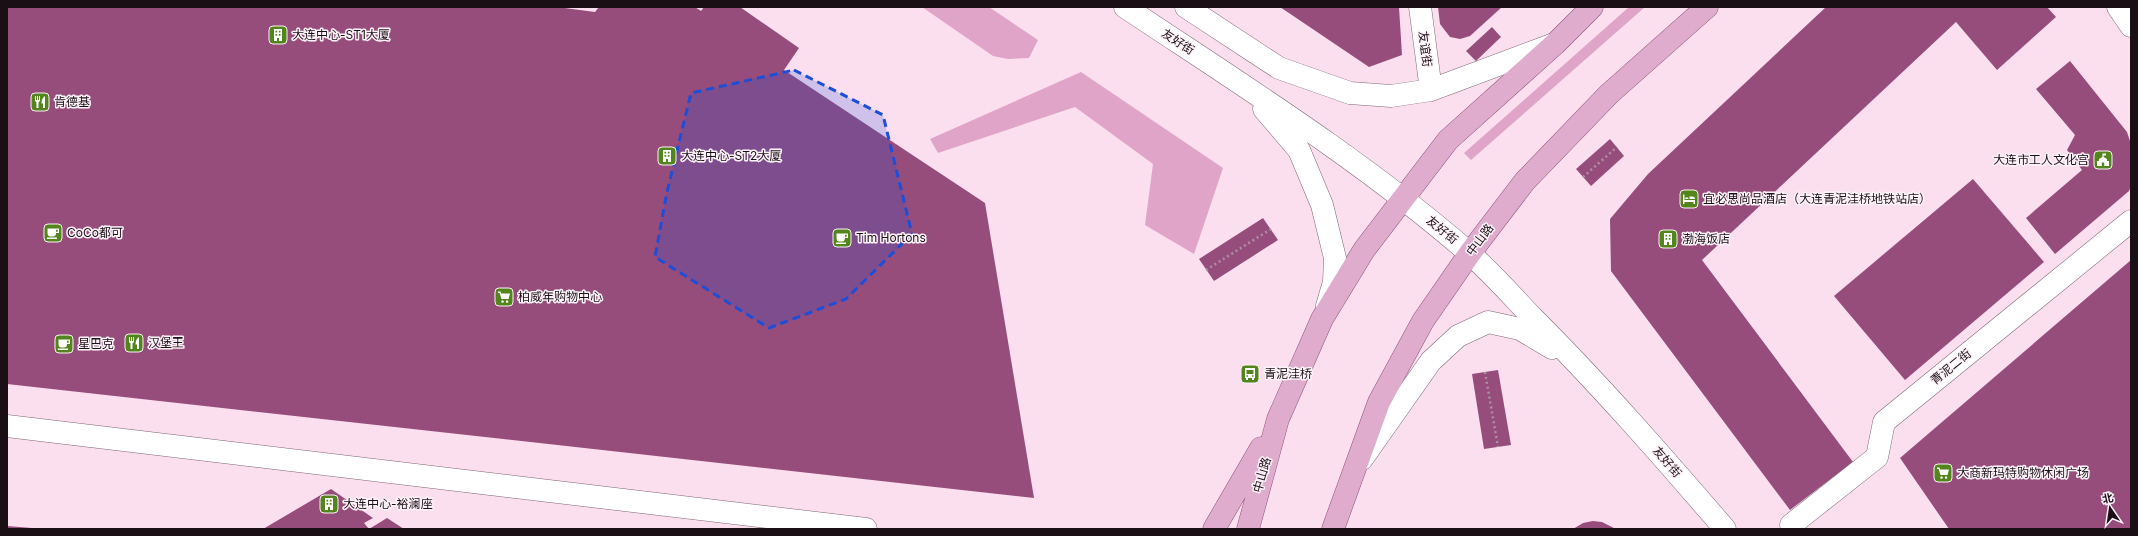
<svg xmlns="http://www.w3.org/2000/svg" width="2138" height="536" viewBox="0 0 2138 536" font-family="Inter,'Noto Sans SC',sans-serif">
  <style>
    .green { fill: #e1a4c9 }
    .building { fill: #974d7c }
    .lines { fill: none; stroke-linecap: round; stroke-linejoin: round }
    .pedestrian-casing { stroke: #7e6674; stroke-width: 23 }
    .minor-casing { stroke: #7e6674; stroke-width: 23 }
    .tertiary-casing { stroke: #7e6674; stroke-width: 23 }
    .primary-casing { stroke: #8d5177; stroke-width: 23 }
    .path { stroke: #a8939f; stroke-width: 2.5; stroke-dasharray: 2 3; stroke-linecap: butt }
    .pedestrian { stroke: #fff; stroke-width: 22 }
    .minor { stroke: #fff; stroke-width: 22 }
    .tertiary { stroke: #fff; stroke-width: 22 }
    .primary { stroke: #e0accd; stroke-width: 22 }
    .marked { fill: #1d4ed8; fill-opacity: 0.2; stroke: #1d4ed8; stroke-width: 3; stroke-dasharray: 8 5; stroke-linejoin: round }
    .labels { text-anchor: middle; stroke-width: 3; stroke-linejoin: round; paint-order: stroke }
    .poi-label { font-size: 12px; fill: #190f15; stroke: #fdf2f8; text-anchor: start }
    .street-label { font-size: 12px; fill: #190f15; stroke: #fdf2f8 }
  </style>
  <rect width="100%" height="100%" fill="#fbdfef"/>
  <path class="green" d="M922,7H989L1038,40L1029,58L1008,59L993,56Z
    M1629,7H1645L1471,160L1464,153Z
    M1081,72L1223,168L1194,254L1145,225L1153,164L1075,107L938,153L930,139Z"/>
  <path class="building" d="M7,7H557L595,12L599,7H695L701,11L704,7H740L799,48L784,70L985,203L1034,498L7,384Z
    M1280,7H1399L1402,55L1369,67Z
    M1438,7H1502L1470,36L1460,39L1450,37L1440,24Z
    M1826,7H2047L2056,17L1997,70L1956,22L1702,260L1853,462L1790,510L1611,271L1610,219L1648,174Z
    M1492,27L1501,37L1476,61L1466,51Z
    M2070,61L2127,132L2131,144V186L2129,191L2055,254L2026,218L2082,170L2067,150L2075,135L2036,89Z
    M1610,139L1624,156L1591,186L1576,169Z
    M1973,179L2044,262L1905,380L1834,296Z
    M1263,218L1278,240L1214,281L1199,259Z
    M2131,260V529H1949L1900,458Z
    M1498,370L1511,445L1484,449L1472,374Z
    M331,489L373,518L364,523L369,529L387,518L404,529H263Z
    M1593,521L1602,522L1616,529H1573L1583,523Z
    M7,526L32,528V529H7Z"/>
  <g class="lines">
    <g class="pedestrian-casing">
      <path id="pedestrian" d="M2118,7L2131,26
        M1791,525L1877,457L1884,422L2131,221"/>
    </g>
    <g class="minor-casing">
      <path id="minor" d="M7,426L866,529"/>
    </g>
    <g class="tertiary-casing">
      <path id="tertiary" d="M1125,7C1242,85 1362,160 1468,252C1491,272 1512,296 1533,318C1600,385 1663,457 1725,529
        M1186,7L1279,68L1350,93L1391,96L1431,90L1554,44
        M1420,7L1431,90
        M1264,109L1299,150L1322,205L1335,258L1334,282L1327,306
        M1362,459L1431,361L1458,336L1488,322L1520,329L1552,348"/>
    </g>
    <g class="primary-casing">
      <path id="primary" d="M1214,529L1261,448
        M1248,529L1278,419L1322,319L1364,250L1448,140L1555,44L1592,7
        M1333,529L1379,402L1423,321L1470,253L1525,181L1609,94L1707,7"/>
    </g>
    <path class="path" d="M1583,177L1617,147
      M1206,270L1271,229
      M1485,372L1498,447"/>
    <use href="#pedestrian" class="pedestrian"/>
    <use href="#minor" class="minor"/>
    <use href="#tertiary" class="tertiary"/>
    <use href="#primary" class="primary"/>
  </g>
  <path class="marked" d="M794,70L883,115L912,234L846,299L769,328L655,257L667,192L691,93Z"/>
  <defs>
    <g id="building-square" transform="scale(1)"><rect x="-9" y="-9" width="18" height="18" rx="4" fill="#52851b" stroke="#fdf2f8"/><path d="M-4-6H4V6H1V3H-1V6H-4ZM-2.5-4.3h1.7v1.8h-1.7ZM.8-4.3h1.7v1.8H.8ZM-2.5-1h1.7V.8h-1.7ZM.8-1h1.7V.8H.8Z" fill="#fff"/></g>
    <g id="restaurant-square" transform="scale(1)"><rect x="-9" y="-9" width="18" height="18" rx="4" fill="#52851b" stroke="#fdf2f8"/><path d="M-5-6h1v4h1v-4h1v4h1v-4h1v5L-1.5 .5V6h-2V.5L-5-1ZM5-6V6H3V1.5H1.5Q1.5-4 5-6Z" fill="#fff"/></g>
    <g id="civic-square" transform="scale(1)"><rect x="-9" y="-9" width="18" height="18" rx="4" fill="#52851b" stroke="#fdf2f8"/><path d="M-.6-6.5H3V-4.5H.6V-3L4-1V1h2V6H-6V1h2V-1L-.6-3ZM-1.2 2.5V6h2.4V2.5Z" fill="#fff"/></g>
    <g id="hotel-square" transform="scale(1)"><rect x="-9" y="-9" width="18" height="18" rx="4" fill="#52851b" stroke="#fdf2f8"/><path d="M-6-4.5h1.5V1H6V5H4.5V3h-9V5H-6ZM-4 0a1.8 1.8 0 1 1 3.6 0ZM.5 0V-2.5h3Q6-2.5 6 0Z" fill="#fff"/></g>
    <g id="cafe-square" transform="scale(1)"><rect x="-9" y="-9" width="18" height="18" rx="4" fill="#52851b" stroke="#fdf2f8"/><path d="M-5.5-4.5H6V0H3Q3 3.5 0 3.5H-2.5Q-5.5 3.5-5.5 0ZM3-3.2v2h1.7v-2ZM-6 4.5H4V6H-6Z" fill="#fff"/></g>
    <g id="supermarket-square" transform="scale(1)"><rect x="-9" y="-9" width="18" height="18" rx="4" fill="#52851b" stroke="#fdf2f8"/><path d="M-6-5.5h2.5l.6 2H6L4.5 2H-2.5L-4.4-4H-6ZM-1.5 3.2a1.3 1.3 0 1 0 .1 0ZM3 3.2a1.3 1.3 0 1 0 .1 0Z" fill="#fff"/></g>
    <g id="bus-square" transform="scale(1)"><rect x="-9" y="-9" width="18" height="18" rx="4" fill="#52851b" stroke="#fdf2f8"/><path d="M-5-6H5V4H4V6H2V4H-2V6H-4V4H-5ZM-3.5-4V0h7V-4ZM-3.5 1.2v1.5H-2V1.2ZM2 1.2v1.5H3.5V1.2Z" fill="#fff"/></g>
  </defs>
  <g fill-rule="evenodd">
    <use href="#building-square" x="278" y="35"/>
    <use href="#restaurant-square" x="40" y="102"/>
    <use href="#building-square" x="667" y="156"/>
    <use href="#civic-square" x="2103" y="160"/>
    <use href="#hotel-square" x="1689" y="199"/>
    <use href="#cafe-square" x="53" y="233"/>
    <use href="#cafe-square" x="842" y="238"/>
    <use href="#building-square" x="1668" y="239"/>
    <use href="#supermarket-square" x="504" y="297"/>
    <use href="#restaurant-square" x="134" y="343"/>
    <use href="#cafe-square" x="64" y="344"/>
    <use href="#bus-square" x="1250" y="374"/>
    <use href="#supermarket-square" x="1943" y="473"/>
    <use href="#building-square" x="329" y="504"/>
  </g>
  <g class="labels">
    <g class="poi-label">
      <text x="292" y="39">大连中心-ST1大厦</text>
      <text x="54" y="106">肯德基</text>
      <text x="681" y="160">大连中心-ST2大厦</text>
      <text x="2089" y="164" text-anchor="end">大连市工人文化宫</text>
      <text x="1703" y="203">宜必思尚品酒店（大连青泥洼桥地铁站店）</text>
      <text x="67" y="237">CoCo都可</text>
      <text x="856" y="242">Tim Hortons</text>
      <text x="1682" y="243">渤海饭店</text>
      <text x="518" y="301">柏威年购物中心</text>
      <text x="148" y="347">汉堡王</text>
      <text x="78" y="348">星巴克</text>
      <text x="1264" y="378">青泥洼桥</text>
      <text x="1957" y="477">大商新玛特购物休闲广场</text>
      <text x="343" y="508">大连中心-裕澜座</text>
    </g>
    <g class="street-label">
      <text transform="translate(1178 42) rotate(33)" y="4">友好街</text>
      <text transform="translate(1425 49) rotate(83)" y="4">友谊街</text>
      <text transform="translate(1442 230) rotate(39)" y="4">友好街</text>
      <text transform="translate(1480 240) rotate(-53)" y="4">中山路</text>
      <text transform="translate(1951 367) rotate(-39)" y="4">青泥二街</text>
      <text transform="translate(1667 462) rotate(49)" y="4">友好街</text>
      <text transform="translate(1262 475) rotate(-74)" y="4">中山路</text>
    </g>
  </g>
  <rect width="2138" height="536" fill="none" stroke="#190f15" stroke-width="16"/>
  <g transform="translate(2110 508) rotate(347)" stroke="#fdf2f8" stroke-width="3" paint-order="stroke">
  <path d="M0-3L7 15L0 10L-7 15Z" fill="#190f15"/>
  <text y="-6" font-size="11" font-weight="bold" text-anchor="middle" fill="#190f15">北</text>
  </g>
</svg>
